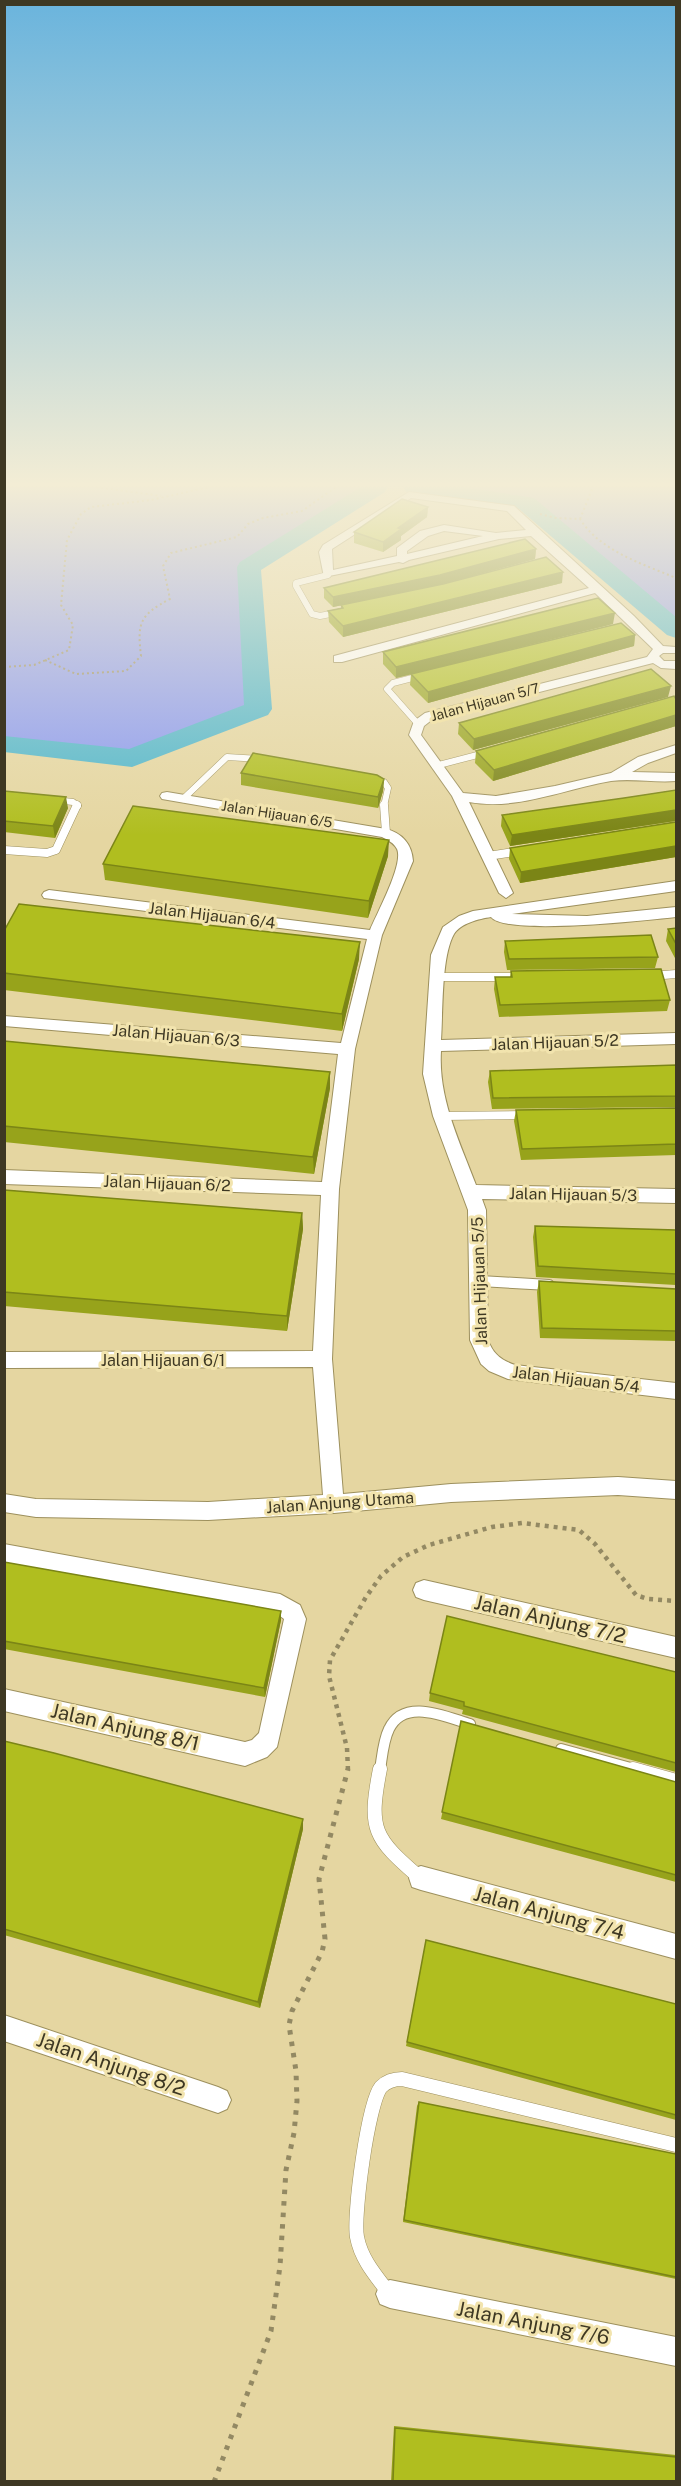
<svg xmlns="http://www.w3.org/2000/svg" width="681" height="2486" viewBox="0 0 681 2486" font-family="'Public Sans',sans-serif">
  <style>
    .forest { fill: #8898f2 }
    .lines { fill: none; stroke-linecap: round; stroke-linejoin: round }
    .river { fill: #4eb5cc; fill-rule: evenodd }
    .lane-far3-casing { stroke: #9d905d; stroke-width: 7 }
    .lane-far2-casing { stroke: #9d905d; stroke-width: 9 }
    .lane-far1-casing { stroke: #9d905d; stroke-width: 12 }
    .lane-casing { stroke: #9d905d; stroke-width: 15 }
    .street-casing { stroke: #9d905d; stroke-width: 2 }
    .path-far2 { stroke: #938963; stroke-width: 2; stroke-dasharray: 2 3; stroke-linecap: butt }
    .path-far1 { stroke: #938963; stroke-width: 4.5; stroke-dasharray: 4 5; stroke-linecap: butt }
    .path { stroke: #938963; stroke-width: 5; stroke-dasharray: 4.5 7; stroke-linecap: butt }
    .lane-far3 { stroke: #fff; stroke-width: 6 }
    .lane-far2 { stroke: #fff; stroke-width: 8 }
    .lane-far1 { stroke: #fff; stroke-width: 10 }
    .lane { stroke: #fff; stroke-width: 14 }
    .street { fill: #fff; fill-rule: evenodd }
    .wall { fill: #97a31b }
    .shaded-wall { fill: #7b8516 }
    .building { fill: #b0be1f; stroke: #7b8516; stroke-width: 1.5 }
    .labels { text-anchor: middle; stroke-width: 6; stroke-linejoin: round; paint-order: stroke }
    .far-street-label { font-size: 14px; fill: #3e3823; stroke: #f2e4ae }
    .street-label { font-size: 16px; fill: #3e3823; stroke: #f2e4ae }
    .near-street-label { font-size: 20px; fill: #3e3823; stroke: #f2e4ae }
  </style>
  <rect width="100%" height="100%" fill="#e5d6a1"/>
  <path class="forest" d="M5,487H377L249,567L258,709L132,758L5,744Z
    M414,487H676V630L526,503Z"/>
  <g class="lines">
    <path class="river" d="M361,487H388L385,492L261,570L272,709L268,715L132,767L4,752V736L129,749L244,705L237,567L240,562Z
      M403,487H463L534,498L676,617V638L667,635L519,509L414,494L406,492Z"/>
    <g class="lane-far3-casing">
      <path id="lane-far3" d="M328,575L296,583V586L312,614L320,616L340,612
        M418,724L387,689L393,683L420,676
        M435,766L485,753
        M374,780L384,782L388,788L384,806
        M183,799L227,757L260,759
        M55,800L73,802L78,806"/>
    </g>
    <g class="lane-far2-casing">
      <path id="lane-far2" d="M384,805L386,833
        M4,850L47,853L56,850L77,805
        M488,856L521,851
        M651,976L676,974
        M438,977H511
        M441,1116L525,1115"/>
    </g>
    <g class="lane-far1-casing">
      <path id="lane-far1" d="M480,1281L549,1285
        M561,1749L638,1770
        M380,1770C382,1758 383,1741 389,1729C404,1697 446,1717 470,1724"/>
    </g>
    <g class="lane-casing">
      <path id="lane" d="M380,1769C368,1830 374,1838 419,1877
        M633,1769L676,1781
        M389,2293C376,2276 361,2259 357,2237C353,2216 368,2103 381,2087C387,2081 394,2079 402,2079L676,2145"/>
    </g>
    <g class="street-casing">
      <path id="street" d="M409,492L514,506L634,616L663,646L676,647V653H663L659,656L664,661H676V669L661,668L653,663L433,719L424,726L421,735L463,793L496,796L555,786L611,773L638,757L676,745V753L648,763L632,772L676,773V781C655,783 633,778 611,781C564,789 517,811 469,802L513,893L506,898L499,893L452,796L409,735L414,721L425,713L647,657L653,649L595,593L342,662H334V656L589,588L531,536L499,539L409,560L403,563L399,562L324,577L319,552L323,545ZM411,498L507,511L526,530L496,533L444,525L420,531L397,548V556L333,570L332,549ZM444,531L483,536L407,554V551L428,536Z
        M167,792L386,829C402,833 412,844 413,861L382,935L355,1049L339,1189L332,1359L343,1494L451,1484L618,1477L676,1481V1499L618,1495L451,1502L334,1513L208,1520L36,1517L4,1512V1494L36,1499L208,1502L323,1495L313,1367L4,1368V1352L313,1351L321,1195L4,1184V1170L322,1182L338,1054L4,1026V1016L341,1043L367,939L44,898L42,895L44,892L49,890L370,930C377,913 404,864 397,849C394,843 388,840 382,837L162,799L160,796L162,793Z
        M676,881V891L512,914L587,916L676,907V917C649,920 505,936 491,917C479,919 461,923 454,934C441,957 443,1013 441,1040L676,1033V1044L441,1051C438,1099 460,1142 476,1185L676,1189V1203L482,1199L486,1210L488,1340C493,1354 501,1360 515,1365L676,1383V1399L508,1379L489,1371L481,1364L470,1340L468,1210L433,1116L423,1074L431,955L443,927L459,916L473,911Z
        M4,1544L280,1594L300,1605L306,1619L277,1747L267,1757L245,1766L4,1711V1689L245,1742L252,1740L259,1733L284,1619L276,1613L4,1564Z
        M424,1580L676,1637V1658L424,1600L416,1597L413,1590L416,1583Z
        M421,1866L676,1934V1959L421,1890L412,1887L409,1878L412,1869Z
        M4,2015L218,2087L227,2091L231,2100L227,2109L218,2113L4,2041Z
        M390,2280L676,2337V2366L390,2308L380,2304L376,2294L380,2284Z"/>
    </g>
    <path class="path-far2" d="M96,487L161,496
      M540,514L556,518L580,519C600,551 643,564 676,578
      M580,519L593,487
      M45,660L76,674L126,671L141,656C137,622 140,615 170,599L163,566L171,553L237,537L248,524L263,518L302,511L336,487
      M4,667L34,665L69,650L73,625L61,605L67,540L81,514L91,507L151,500L209,487"/>
    <path class="path-far1" d="M348,1770L347,1748L329,1676L330,1660L366,1597L381,1576L403,1557L429,1545L492,1527L522,1523L579,1530L595,1544L636,1595L648,1599L676,1601"/>
    <path class="path" d="M214,2482L271,2331L280,2266L286,2170L294,2133L297,2101L296,2071L289,2025L292,2011L322,1952L325,1939L319,1879L348,1769"/>
    <use href="#lane-far3" class="lane-far3"/>
    <use href="#lane-far2" class="lane-far2"/>
    <use href="#lane-far1" class="lane-far1"/>
    <use href="#lane" class="lane"/>
    <use href="#street" class="street"/>
  </g>
  <path class="wall" d="M428,507L427,517L401,536V540L383,552L354,543V532Z
    M536,549L535,559L440,585L333,607L324,598V588L438,561V560Z
    M562,583L343,637L329,622L328,611L341,608V605Z
    M613,624L396,678L383,664V652Z
    M635,635L634,646L428,703L410,685L411,674Z
    M668,697L473,750L458,734L459,723Z
    M676,699V726L493,781L475,763L476,751Z
    M241,773L384,779L383,791L378,808L241,785Z
    M676,790V822L675,821L510,846L501,826L502,815L624,798Z
    M4,791L68,808L55,838L4,832Z
    M676,822V857L520,883L509,859L510,848Z
    M388,856L368,918L105,880L103,864Z
    M676,928V960L666,941L668,929Z
    M4,931L359,959L342,1031L4,990Z
    M505,941L658,957L655,968L507,970L504,952Z
    M511,971L670,1000L667,1011L499,1017L494,989L495,977H510Z
    M4,1041L330,1072V1088L314,1174L4,1142Z
    M676,1065V1107L492,1109L488,1082L490,1071Z
    M676,1108V1155L521,1160L514,1121L516,1110Z
    M4,1190L302,1213L303,1229L287,1331L4,1306Z
    M535,1226L676,1230V1285L536,1277L533,1237Z
    M539,1281L676,1289V1341L540,1338L537,1292Z
    M4,1562L281,1611V1620L265,1697L4,1649Z
    M676,1672V1772L462,1714L463,1710L429,1701L430,1693Z
    M461,1721L676,1782V1882L441,1819Z
    M4,1741L303,1819V1829L260,2008L4,1935Z
    M426,1940L676,2004V2120L406,2046Z
    M419,2102L676,2154V2279L403,2222L417,2106Z
    M394,2426L676,2455V2481H391Z"/>
  <path class="shaded-wall" d="M428,507L427,517L401,536V540L383,552V542L398,528Z
    M536,549L535,559L440,585L333,607V597Z
    M563,572L562,583L343,637V626Z
    M615,613L613,624L396,678V667Z
    M635,635L634,646L428,703V692Z
    M671,686L668,697L473,750L474,739Z
    M676,715V726L493,781L494,770Z
    M384,779L383,791L378,808V797Z
    M66,797L68,808L55,838L53,826Z
    M676,810L675,821L510,846L512,835Z
    M389,840L388,856L368,918L369,901Z
    M676,846V857L520,883L521,872Z
    M360,942L359,959L342,1031V1014Z
    M330,1072V1088L314,1174L313,1157Z
    M302,1213L303,1229L287,1331V1316Z
    M281,1611V1620L265,1697L264,1688Z
    M303,1819V1829L260,2008L258,2002Z"/>
  <path class="building" d="M402,499L428,507L398,528L401,529L383,542L354,532Z
    M525,539L536,549L440,575L333,597L324,588Z
    M546,557L563,572L343,626L328,611L343,608L341,605L443,584Z
    M598,598L615,613L396,667L383,652Z
    M621,623L635,635L428,692L411,674Z
    M651,669L671,686L474,739L459,723Z
    M674,696L676,699V715L494,770L476,751Z
    M253,753L377,775L384,779L378,797L241,773Z
    M676,790V810L512,835L502,815L624,798Z
    M4,791L66,797L53,826L4,821Z
    M133,806L389,840L369,901L103,864Z
    M676,822V846L521,872L510,848Z
    M19,904L360,942L342,1014L4,973V931Z
    M676,928V944L668,929Z
    M651,935L658,957L509,959L505,941Z
    M661,969L670,1000L500,1005L495,977H512L511,971Z
    M4,1041L330,1072L313,1157L4,1126Z
    M676,1065V1096L493,1098L490,1071Z
    M676,1108V1144L522,1149L516,1110Z
    M4,1190L302,1213L287,1316L4,1292Z
    M535,1226L676,1230V1274L538,1266Z
    M539,1281L676,1289V1331L542,1328Z
    M4,1562L281,1611L264,1688L4,1641Z
    M447,1616L676,1672V1763L464,1706V1702L430,1693Z
    M461,1721L676,1782V1875L442,1812Z
    M4,1741L54,1753L303,1819L258,2002L4,1929Z
    M426,1940L676,2004V2115L407,2042Z
    M419,2102L676,2154V2277L404,2220Z
    M395,2428L676,2457V2481H393Z"/>
  <linearGradient id="sky" x2="0" y2="1"><stop stop-color="#6ab4dd"/><stop offset="0.58" stop-color="#f3edd5"/><stop offset="1" stop-color="#f3edd5" stop-opacity="0"/></linearGradient>
  <rect width="681" height="835" fill="url(#sky)"/>
  <g class="labels">
    <g class="far-street-label">
      <text transform="translate(485 702) rotate(-15)" y="5">Jalan Hijauan 5/7</text>
      <text transform="translate(277 814) rotate(9)" y="5">Jalan Hijauan 6/5</text>
    </g>
    <g class="street-label">
      <text transform="translate(212 915) rotate(7)" y="6">Jalan Hijauan 6/4</text>
      <text transform="translate(176 1035) rotate(5)" y="6">Jalan Hijauan 6/3</text>
      <text transform="translate(555 1042) rotate(-2)" y="6">Jalan Hijauan 5/2</text>
      <text transform="translate(167 1183) rotate(2)" y="6">Jalan Hijauan 6/2</text>
      <text transform="translate(573 1194) rotate(1)" y="6">Jalan Hijauan 5/3</text>
      <text transform="translate(479 1281) rotate(-92)" y="6">Jalan Hijauan 5/5</text>
      <text x="163" y="1366">Jalan Hijauan 6/1</text>
      <text transform="translate(576 1379) rotate(7)" y="6">Jalan Hijauan 5/4</text>
      <text transform="translate(340 1502) rotate(-4)" y="6">Jalan Anjung Utama</text>
    </g>
    <g class="near-street-label">
      <text transform="translate(550 1619) rotate(13)" y="7">Jalan Anjung 7/2</text>
      <text transform="translate(125 1727) rotate(13)" y="7">Jalan Anjung 8/1</text>
      <text transform="translate(549 1913) rotate(15)" y="7">Jalan Anjung 7/4</text>
      <text transform="translate(111 2064) rotate(19)" y="7">Jalan Anjung 8/2</text>
      <text transform="translate(533 2323) rotate(11)" y="7">Jalan Anjung 7/6</text>
    </g>
  </g>
  <rect width="681" height="2486" fill="none" stroke="#3e3823" stroke-width="12"/>
</svg>
